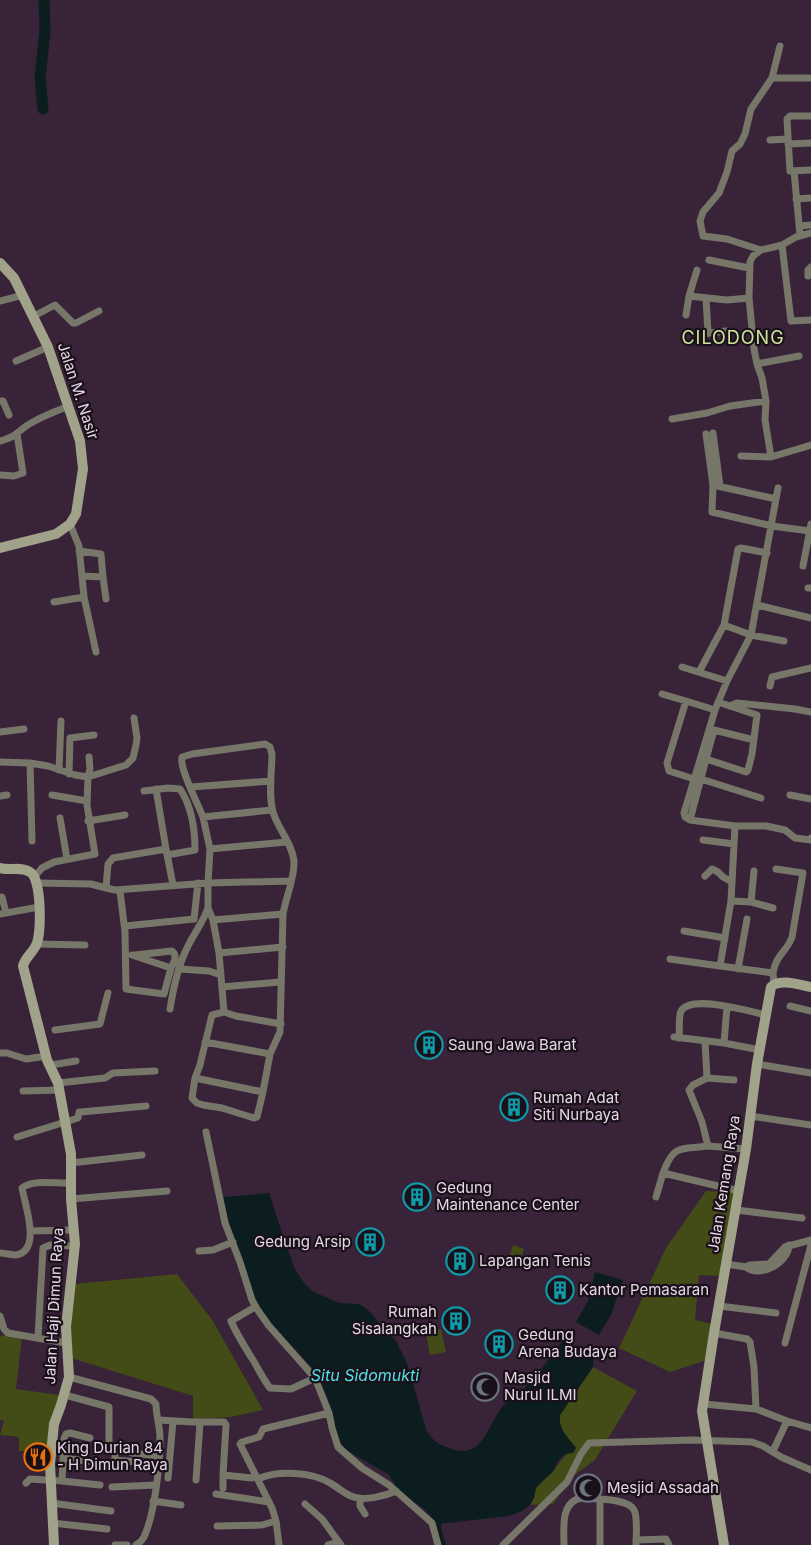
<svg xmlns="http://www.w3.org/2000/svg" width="811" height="1545" viewBox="0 0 811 1545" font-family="Inter,sans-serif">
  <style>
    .green { fill: #434b16 }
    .water { fill: #0b1d1e }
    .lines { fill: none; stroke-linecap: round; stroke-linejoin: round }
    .canal { stroke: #0b1d1e; stroke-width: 6 }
    .river { stroke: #0b1d1e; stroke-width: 11 }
    .street { stroke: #767768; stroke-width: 7 }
    .secondary { stroke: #a0a28a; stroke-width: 10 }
    .labels { text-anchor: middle; stroke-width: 4.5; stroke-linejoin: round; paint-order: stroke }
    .street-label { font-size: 15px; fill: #e6d7e5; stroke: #1a101a }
    .poi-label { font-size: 15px; fill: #e6d7e5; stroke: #1a101a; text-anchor: start }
    .water-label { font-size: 16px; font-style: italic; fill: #51e1e5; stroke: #1a101a }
    .quarter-label { font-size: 18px; letter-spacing: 1px; fill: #cce399; stroke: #1a101a }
  </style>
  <rect width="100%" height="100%" fill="#392339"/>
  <path class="green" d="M706,1191L735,1192L722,1276L699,1275L695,1320L715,1325L707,1360L670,1372L619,1348L666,1248Z
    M513,1245L524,1249L519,1264L508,1260Z
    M177,1274L213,1321L263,1410L231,1417L193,1419V1396L68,1357L74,1284Z
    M441,1329L446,1352L430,1355L426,1332Z
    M12,1334L22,1336L16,1389L59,1395L50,1426L46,1452L19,1451V1437L0,1435L4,1421L0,1420V1336Z
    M593,1367L637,1391L595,1460L572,1477L553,1504L530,1505C533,1499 534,1491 537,1486C542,1480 550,1476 554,1470C562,1459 564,1455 576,1448C568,1437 558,1430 560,1415Z"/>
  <path class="water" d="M269,1193L287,1248L295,1269L304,1283L312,1291L339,1303L359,1304L367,1309L396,1341L407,1363L426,1429C431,1440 438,1444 449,1448C483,1462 487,1425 503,1406C508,1399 517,1395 524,1389C539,1374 550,1356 563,1341L594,1356L593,1367L560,1415C558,1430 568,1437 576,1448L573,1453L565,1454L558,1461L553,1471L536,1488L534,1498L530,1505L520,1512L509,1516L438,1524L422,1507L402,1495L388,1474L346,1450L337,1438L326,1396L315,1371L263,1314L256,1303L232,1234L223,1197Z
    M595,1272L623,1280L611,1315L599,1335L576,1322L588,1301Z"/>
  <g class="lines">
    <path class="canal" d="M438,1524L439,1533L443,1545"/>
    <path class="river" d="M43,109L40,78L45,31L44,0"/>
    <path class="street" d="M772,78L780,46
      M811,116H790L787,119L790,171L811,170
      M770,140L788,139
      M788,144L811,143
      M794,171L800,235
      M796,199L811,198
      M799,226L811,225
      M782,245L791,321L811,320
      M761,250L727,239L703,236L700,221L703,212L719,193L727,172L732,151L740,144L745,134L751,109L772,78H811
      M709,260L749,268
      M697,270L689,296L727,300L749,298
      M808,276V270L811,267
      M706,298L708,333
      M0,301L23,295
      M686,315L689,296
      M34,316L55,305L73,323H76L99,311
      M703,334L726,331
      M16,361L48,347
      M757,364L799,356
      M0,401H3L9,415
      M672,419L707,413L730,406L766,401
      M713,433L720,486
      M706,434L713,485
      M0,441C17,437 17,431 31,423C43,416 56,411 69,406
      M741,456L771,457L811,445
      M771,457L765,420L766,401L762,378L757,364L754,349L749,298L750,262L753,256L761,250L782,245L796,237L811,233
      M0,475L14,476L23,473L17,434
      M776,499L713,485L712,512L772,526L810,531
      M70,524L79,546L84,597L96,652
      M79,551L101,554L103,577
      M803,566L811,524
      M82,576L103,577L106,599
      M808,588H811
      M54,602L84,597
      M757,605L811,618
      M724,625L738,549L741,548L767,553
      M682,667L727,681
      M699,672L724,625L751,635L784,641
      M770,686L772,677L811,668
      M662,694L686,701
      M730,706L737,703L795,709L811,712
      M0,732L24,729
      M706,759L714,730L754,740
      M0,762L30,763L32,841
      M30,763L48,766L75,775L88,777L126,765L133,758L136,745L137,738L134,718
      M59,770L61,721
      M69,774L70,738L94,735
      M694,779L669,771L667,763L686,701L715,710
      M701,779L761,798
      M191,787L271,781
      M156,789L166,849
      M144,791L168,788L180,789C192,807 195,829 195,850L167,855
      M52,795L87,801
      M790,795L811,799
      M0,796L7,795
      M203,817L210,849L208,883L291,881
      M60,818L67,859
      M690,820L706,759L746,772L748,770L752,754L757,715L718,702
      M88,821L125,815
      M735,826H766L785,830L795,838L811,840V838
      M703,840L734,844
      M210,849L287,842
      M35,876L42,868L54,862L95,854L87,805L88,777L90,769L89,757
      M705,876L712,869L718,872L723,877L732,882
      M37,883L91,884L106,888
      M173,885L166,849L113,858L108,864L106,888L115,890L208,883V908L213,920L219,953L224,1012L236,1016L281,1024
      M120,891L125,932L126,989L164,994L171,968L132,955
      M2,897L6,913
      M731,901L751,902L773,908
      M751,902L754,871
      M0,914L39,907
      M213,920L283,914
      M125,926L194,919L198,883
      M684,931L725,938
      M36,944L85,945
      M219,953L283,947
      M135,955L172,951C178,956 174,962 171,968
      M670,959L720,966
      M180,969L209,971L221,975
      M738,969L747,919
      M773,973C776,954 787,952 792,937L803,873L776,869
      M774,984L773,973L720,966L731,901L735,826L690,820L685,817L684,813L715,710L727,681L751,635L778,488
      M222,987L280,982
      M790,1006L811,1011
      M170,1009C173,990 179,963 188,946C195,932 203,922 208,908
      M224,1012L212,1015L200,1065L195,1078L192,1098L197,1103L203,1105L222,1108L254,1118L257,1117L263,1092
      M55,1030L100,1024L108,993
      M674,1037L724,1043L760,1050
      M679,1038C680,1030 678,1018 681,1011C691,994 749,1011 766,1015
      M705,1041L707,1078L734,1080
      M205,1042L270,1054
      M724,1043L727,1007
      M0,1053H7L26,1059L47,1056
      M757,1064L811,1073
      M51,1065L76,1061
      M195,1078L263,1092L270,1054L280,1032L283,914C286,897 295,877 294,861C292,843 278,829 273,812C268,794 272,772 272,754L270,747L265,744L192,754L182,757C179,768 198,804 203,817L272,810
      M707,1078L693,1085L689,1090L702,1122L708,1146L746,1149
      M58,1083L105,1078L113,1073L155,1071
      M23,1091L60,1090
      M750,1116L811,1125
      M206,1132L225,1223L240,1262L252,1300L257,1309L269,1326L315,1378L329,1413L263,1429L259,1437L242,1442L240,1444L272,1508L276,1521L279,1545
      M17,1137L78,1118L79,1112H81L146,1106
      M71,1163L142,1155
      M663,1173C674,1143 681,1150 708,1146
      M656,1197L663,1173L739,1191
      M71,1199L167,1191
      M736,1210L802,1218
      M30,1231L74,1230
      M199,1251L213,1250L233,1242
      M0,1253C5,1253 11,1255 16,1255C42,1251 25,1205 22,1188C34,1179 56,1184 71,1183
      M726,1264L746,1267C760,1279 789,1262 789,1245
      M746,1267L750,1265L769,1264L785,1247L811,1240
      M719,1306L776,1313
      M255,1307L231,1321C237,1335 245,1347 253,1360C259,1370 263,1379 270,1388L291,1389L315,1378
      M0,1316L4,1329L8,1333L66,1343
      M714,1333L747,1339L750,1342L754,1367L756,1409
      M38,1337L43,1248L50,1245L74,1246
      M785,1343L811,1245
      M69,1377L151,1399L156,1404C156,1416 160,1426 160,1438C160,1464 155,1513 144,1537C142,1541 139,1543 136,1545
      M65,1395L109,1407V1443L115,1449V1460L158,1464
      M704,1404L756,1409L787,1421L811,1428
      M329,1413L332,1428L338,1447L362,1468L389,1485L432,1523L438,1545
      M159,1420L193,1422H224L226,1425L223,1475L252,1478
      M90,1438L70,1433L66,1434L64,1439L62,1481L100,1485
      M113,1447L126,1448L132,1453L159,1456
      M773,1451L787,1421
      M63,1458L102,1463
      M168,1478L173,1421
      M258,1479C278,1470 312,1472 330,1483C338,1487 345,1495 354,1497C365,1501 385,1496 396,1491
      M196,1480L200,1423
      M26,1483L30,1479L62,1481
      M112,1487L156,1485
      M223,1488V1475
      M216,1494L269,1502
      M360,1498V1506L365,1514
      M600,1499V1545
      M153,1501L181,1505
      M51,1503L111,1511
      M305,1504L322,1519L341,1545
      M52,1523L107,1529
      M217,1526L262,1525L276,1521
      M636,1540L666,1539L669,1545
      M115,1545H127
      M328,1545L339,1542
      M503,1545L567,1482L581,1454L589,1443L692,1440L752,1442L763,1446L781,1457L811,1470
      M564,1545C564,1529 560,1501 582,1498C594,1499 628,1498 634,1510C638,1517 636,1537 636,1545"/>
    <path class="secondary" d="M0,263L14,278L48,347L80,441L83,469L76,514L70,524L56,534L0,548
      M0,868C10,871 21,866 30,872C42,879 41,930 37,943C34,952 25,957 23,966L47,1060L58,1083L71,1154V1199L75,1244L66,1327L69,1377L61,1405L54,1424L50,1464L54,1545
      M724,1545L702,1411L714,1333L746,1149L757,1064L771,987C779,978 800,985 811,987"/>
  </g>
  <defs>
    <g id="building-ring" transform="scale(1.4375)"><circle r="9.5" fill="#1a101a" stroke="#0f9aa8" stroke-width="1.5"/><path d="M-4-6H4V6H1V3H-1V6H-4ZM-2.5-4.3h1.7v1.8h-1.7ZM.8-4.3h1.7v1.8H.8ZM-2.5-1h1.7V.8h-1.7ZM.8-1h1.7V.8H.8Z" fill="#0f9aa8"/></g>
    <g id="mosque-ring" transform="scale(1.4375)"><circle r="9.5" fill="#1a101a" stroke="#6b7280" stroke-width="1.5"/><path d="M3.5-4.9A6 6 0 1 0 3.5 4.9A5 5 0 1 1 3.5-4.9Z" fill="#6b7280"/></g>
    <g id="restaurant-ring" transform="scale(1.4375)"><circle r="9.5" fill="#1a101a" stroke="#e8710a" stroke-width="1.5"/><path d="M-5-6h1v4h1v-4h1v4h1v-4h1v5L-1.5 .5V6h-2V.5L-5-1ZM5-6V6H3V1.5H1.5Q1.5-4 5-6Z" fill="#e8710a"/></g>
  </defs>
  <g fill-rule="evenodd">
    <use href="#building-ring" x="429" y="1045"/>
    <use href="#building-ring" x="514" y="1107"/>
    <use href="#building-ring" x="417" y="1197"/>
    <use href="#building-ring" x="370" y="1242"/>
    <use href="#building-ring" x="460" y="1261"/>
    <use href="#building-ring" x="560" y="1290"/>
    <use href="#building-ring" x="456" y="1321"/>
    <use href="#building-ring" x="499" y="1344"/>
    <use href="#mosque-ring" x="485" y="1387"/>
    <use href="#restaurant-ring" x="38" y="1457"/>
    <use href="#mosque-ring" x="588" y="1488"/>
  </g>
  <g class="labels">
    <g class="street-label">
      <text transform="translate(78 391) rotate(72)" y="5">Jalan M. Nasir</text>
      <text transform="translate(724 1184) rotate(-81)" y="5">Jalan Kemang Raya</text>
      <text transform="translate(54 1306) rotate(-87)" y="5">Jalan Haji Dimun Raya</text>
    </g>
    <g class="poi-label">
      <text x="448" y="1050">Saung Jawa Barat</text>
      <text x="533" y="1103">Rumah Adat<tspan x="533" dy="17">Siti Nurbaya</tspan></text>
      <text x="436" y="1193">Gedung<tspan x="436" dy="17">Maintenance Center</tspan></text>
      <text x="351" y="1247" text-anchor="end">Gedung Arsip</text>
      <text x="479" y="1266">Lapangan Tenis</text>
      <text x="579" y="1295">Kantor Pemasaran</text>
      <text x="437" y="1317" text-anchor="end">Rumah<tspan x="437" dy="17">Sisalangkah</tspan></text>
      <text x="518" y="1340">Gedung<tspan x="518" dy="17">Arena Budaya</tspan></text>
      <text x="504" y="1383">Masjid<tspan x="504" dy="17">Nurul ILMI</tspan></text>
      <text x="57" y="1453">King Durian 84<tspan x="57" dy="17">- H Dimun Raya</tspan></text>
      <text x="607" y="1493">Mesjid Assadah</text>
    </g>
    <g class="water-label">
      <text x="365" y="1381">Situ Sidomukti</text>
    </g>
    <g class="quarter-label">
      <text x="733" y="344">CILODONG</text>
    </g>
  </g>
</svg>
